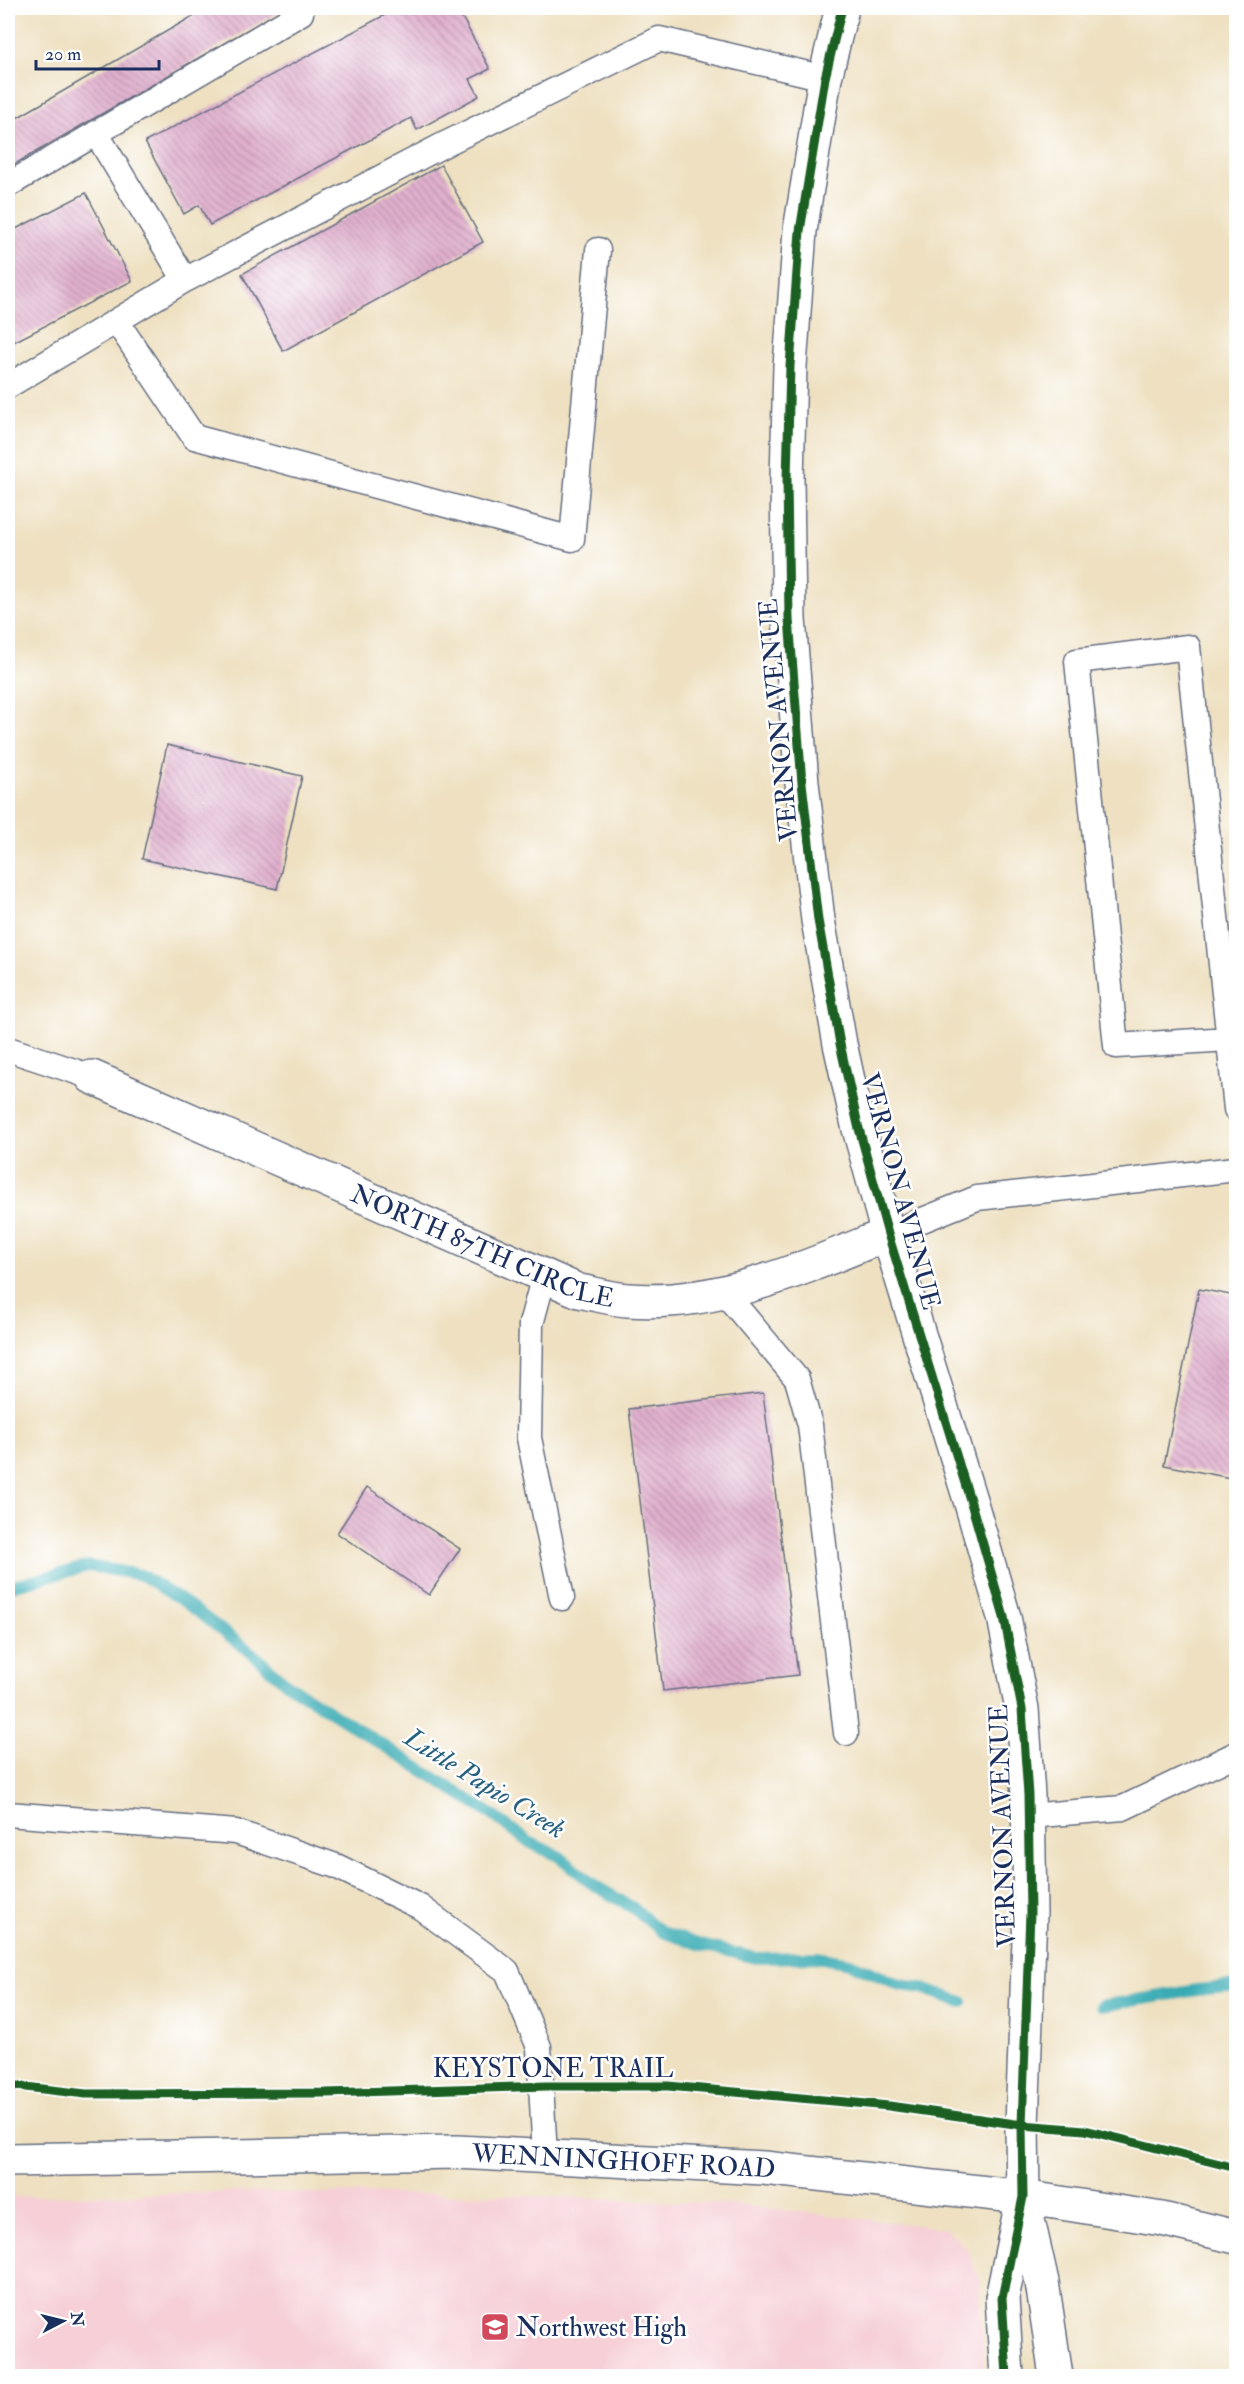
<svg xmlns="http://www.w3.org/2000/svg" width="1244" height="2384" viewBox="0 0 1244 2384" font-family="'IM FELL Double Pica',serif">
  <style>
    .built { fill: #f6cfd7 }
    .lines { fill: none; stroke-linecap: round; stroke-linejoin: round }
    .stream { stroke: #39abb3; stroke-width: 12 }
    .building { fill: url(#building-back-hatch) }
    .lane-casing { stroke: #656d80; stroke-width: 27 }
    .street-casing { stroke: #656d80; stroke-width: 36 }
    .secondary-casing { stroke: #656d80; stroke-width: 36 }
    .lane { stroke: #fff; stroke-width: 24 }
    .street { stroke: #fff; stroke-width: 33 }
    .secondary { stroke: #fff; stroke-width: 33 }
    .cycleway-casing { stroke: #fff; stroke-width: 13 }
    .cycleway { stroke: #1b5e20; stroke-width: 9 }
    .labels { text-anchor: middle; stroke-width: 5; stroke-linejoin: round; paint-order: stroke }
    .street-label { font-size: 26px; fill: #1b2f5e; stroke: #fff }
    .poi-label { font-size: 26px; fill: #1b2f5e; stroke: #fff; text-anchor: start }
    .water-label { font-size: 27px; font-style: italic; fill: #276180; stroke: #fff }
  </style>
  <defs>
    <pattern id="building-back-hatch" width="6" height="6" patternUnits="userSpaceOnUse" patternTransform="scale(1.5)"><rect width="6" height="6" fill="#e1b0ce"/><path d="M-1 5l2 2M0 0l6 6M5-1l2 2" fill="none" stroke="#b690aa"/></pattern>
  </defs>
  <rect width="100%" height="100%" fill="#fff"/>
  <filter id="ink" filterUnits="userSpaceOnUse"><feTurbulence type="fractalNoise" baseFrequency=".0167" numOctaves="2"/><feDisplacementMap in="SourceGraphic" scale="12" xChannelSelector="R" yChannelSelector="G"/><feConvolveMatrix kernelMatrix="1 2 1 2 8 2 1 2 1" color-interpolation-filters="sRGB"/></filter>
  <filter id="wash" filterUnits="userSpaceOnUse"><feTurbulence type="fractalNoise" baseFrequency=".008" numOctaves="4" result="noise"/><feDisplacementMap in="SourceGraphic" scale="24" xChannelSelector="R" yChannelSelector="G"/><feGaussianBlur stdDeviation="1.35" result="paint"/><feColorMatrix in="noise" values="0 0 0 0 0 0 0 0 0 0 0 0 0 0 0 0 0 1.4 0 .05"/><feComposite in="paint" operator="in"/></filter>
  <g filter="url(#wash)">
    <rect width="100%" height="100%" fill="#eee0c0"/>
    <path class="built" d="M238,2192L509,2195L732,2204L944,2228L967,2248L980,2282L985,2376H8V2197Z"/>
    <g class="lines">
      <path class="stream" d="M8,1587L89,1566L141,1575L186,1603L253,1654L287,1684L491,1814L529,1842L560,1857L594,1885L633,1908L662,1932L701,1945L756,1958L817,1957L850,1963L900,1985L922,1988L962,2002
        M1101,2006L1197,1990L1236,1986"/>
    </g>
    <g id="blocks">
      <path class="building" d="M207,8H285L8,168V123Z
        M398,8H457L490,69L470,79L479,96L417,130L411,118L210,225L199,205L184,214L145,142Z
        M441,165L483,242L283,351L242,274Z
        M86,193L132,281L8,345V233Z
        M167,745L302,776L277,889L142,859Z
        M1199,1289L1236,1296V1479L1164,1465Z
        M763,1393L798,1675L663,1691L629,1409Z
        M367,1487L460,1549L429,1595L337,1533Z"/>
    </g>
  </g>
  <g filter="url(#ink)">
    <use href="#blocks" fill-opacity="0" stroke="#656d80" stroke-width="1.5"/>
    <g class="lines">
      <g class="lane-casing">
        <path id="lane" d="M96,133L185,280
          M8,185L301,13
          M117,322L194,437L572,539L598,250
          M8,386L185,280L447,143L659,39L825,78
          M1229,1039L1116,1046L1077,661L1188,647L1236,1109
          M8,1049L92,1077
          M888,1234L977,1198L1236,1169
          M544,1276L531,1324L529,1438L562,1598
          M724,1292L797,1379L810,1425L846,1733
          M8,1814L236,1832L336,1866L420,1907L507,1971L539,2047L545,2157
          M1028,1816L1123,1808L1236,1754"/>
      </g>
      <g class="street-casing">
        <g id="street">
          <path d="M842,8L825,78L800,231L790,366L787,479L789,619L802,783L818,920L840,1044L858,1125L888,1234L971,1503L1004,1617L1022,1709L1028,1795L1030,1913L1022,2125L1023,2197L1002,2298L1007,2376"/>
          <path id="s1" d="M92,1077L579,1291C595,1294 612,1299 628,1300C719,1307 806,1267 888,1234"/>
          <path d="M1025,2207L1042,2282L1056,2376"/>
        </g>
      </g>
      <g class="secondary-casing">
        <g id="secondary">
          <path id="s2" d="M8,2160L457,2152L764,2168L1023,2197L1162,2219L1236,2237"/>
        </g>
      </g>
      <use href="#lane" class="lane"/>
      <use href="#street" class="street"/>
      <use href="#secondary" class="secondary"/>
      <g class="cycleway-casing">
        <path id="cycleway" d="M842,8L825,78L800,231L790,366L787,479L789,619L802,783L818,920L840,1044L858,1125L888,1234L971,1503L1004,1617L1022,1709L1028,1795L1030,1913L1022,2125L1023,2197L1002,2298L1007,2376
          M8,2085L86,2094L326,2093L546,2086H668L889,2106L1022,2125L1085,2130L1236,2168"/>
      </g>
      <use href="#cycleway" class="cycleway"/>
    </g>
  </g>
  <defs>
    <g id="school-square" transform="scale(1.5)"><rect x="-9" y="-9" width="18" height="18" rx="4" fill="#d1495b" stroke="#fff"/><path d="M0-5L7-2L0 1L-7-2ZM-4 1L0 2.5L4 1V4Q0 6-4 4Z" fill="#fff"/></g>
  </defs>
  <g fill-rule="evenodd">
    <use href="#school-square" x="495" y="2327"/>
  </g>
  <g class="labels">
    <g class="street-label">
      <text transform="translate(778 720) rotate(-95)" y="9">VERNON AVENUE</text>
      <text transform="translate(901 1191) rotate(75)" y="9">VERNON AVENUE</text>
      <text dy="9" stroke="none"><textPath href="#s1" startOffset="426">NORTH 87TH CIRCLE</textPath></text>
      <text transform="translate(1002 1826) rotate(-92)" y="9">VERNON AVENUE</text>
      <text x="553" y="2077">KEYSTONE TRAIL</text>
      <text dy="9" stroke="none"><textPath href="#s2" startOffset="616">WENNINGHOFF ROAD</textPath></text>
    </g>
    <g class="poi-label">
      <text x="516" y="2336">Northwest High</text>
    </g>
    <g class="water-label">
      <text transform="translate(485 1783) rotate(32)" y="9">Little Papio Creek</text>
    </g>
  </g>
  <rect width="1244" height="2384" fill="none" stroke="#fff" stroke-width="30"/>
  <g transform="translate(63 2321) rotate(83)" stroke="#ffffff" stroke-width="4.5" paint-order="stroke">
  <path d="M0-4.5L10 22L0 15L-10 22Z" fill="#1b2f5e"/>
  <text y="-9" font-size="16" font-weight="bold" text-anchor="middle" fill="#1b2f5e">N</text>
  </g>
  <path d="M36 60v9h123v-9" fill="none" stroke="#1b2f5e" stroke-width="3"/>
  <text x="45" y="60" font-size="18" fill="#1b2f5e" stroke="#ffffff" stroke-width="4.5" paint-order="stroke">20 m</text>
</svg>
